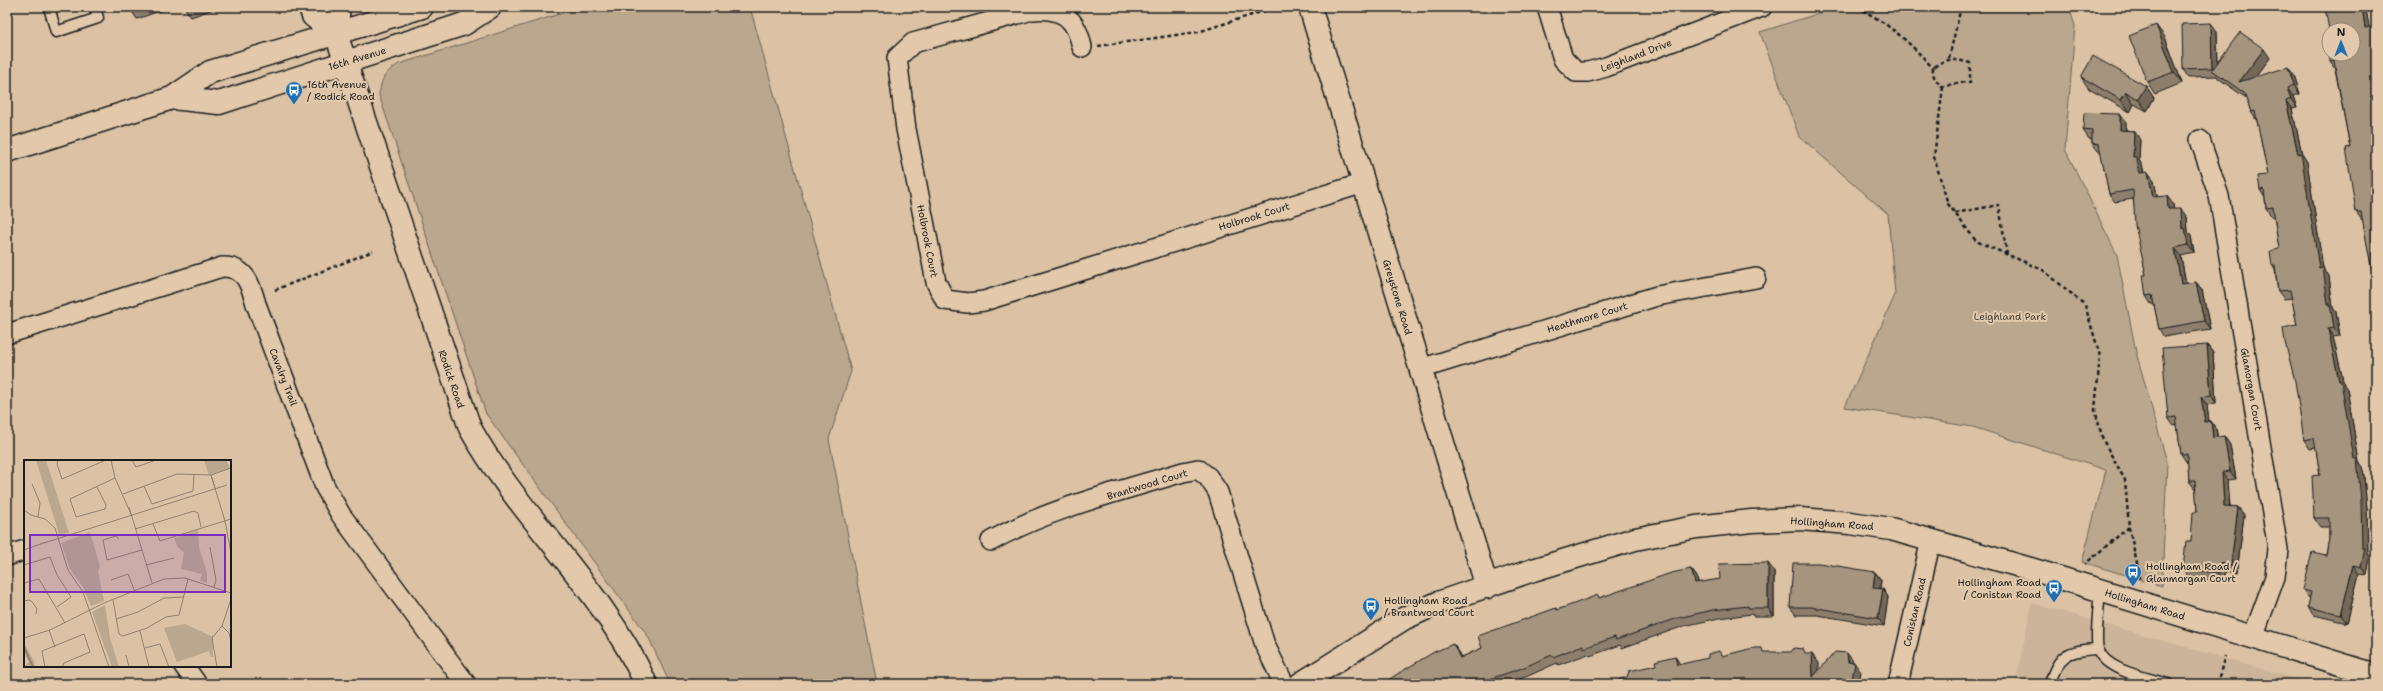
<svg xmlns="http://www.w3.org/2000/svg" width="2383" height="691" viewBox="0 0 2383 691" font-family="'Shantell Sans',sans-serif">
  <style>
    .built { fill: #cbb499 }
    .green { fill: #bba78e; stroke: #6c6255 }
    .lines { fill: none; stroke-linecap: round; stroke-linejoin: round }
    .service-casing { stroke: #1c1c1c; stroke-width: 13 }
    .minor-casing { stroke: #1c1c1c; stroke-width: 22 }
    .tertiary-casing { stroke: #1c1c1c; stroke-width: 25 }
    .secondary-casing { stroke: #1c1c1c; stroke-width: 25 }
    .path { stroke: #1c1c1c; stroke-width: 2.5; stroke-dasharray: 4 3; stroke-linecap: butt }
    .service { stroke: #e3c9ab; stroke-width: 10 }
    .minor { stroke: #e3c9ab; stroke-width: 19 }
    .tertiary { stroke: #e3c9ab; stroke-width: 22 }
    .secondary { stroke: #e3c9ab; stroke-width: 22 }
    .wall { fill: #8e7f6c; stroke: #1c1c1c }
    .shaded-wall { fill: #746858; stroke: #1c1c1c }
    .building { fill: #a5947e; stroke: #1c1c1c }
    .labels { text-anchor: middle; stroke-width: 4; stroke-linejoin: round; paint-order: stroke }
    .street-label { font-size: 10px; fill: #1c1c1c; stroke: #e3c9ab }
    .poi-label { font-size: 10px; fill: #1c1c1c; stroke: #e3c9ab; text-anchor: start }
    .park-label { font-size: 10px; fill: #443f38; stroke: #e3c9ab }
    .inset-river { fill: none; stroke: #928271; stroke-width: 2 }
    .inset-road { fill: none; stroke: #8f806e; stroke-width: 1 }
    .view { fill: #7b2cbf; fill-opacity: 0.15; stroke: #7b2cbf; stroke-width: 2 }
    .inset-edge { fill: none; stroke: #1c1c1c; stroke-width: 2 }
  </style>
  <rect width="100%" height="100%" fill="#dbc2a5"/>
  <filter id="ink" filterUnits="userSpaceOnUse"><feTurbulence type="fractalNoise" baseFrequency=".025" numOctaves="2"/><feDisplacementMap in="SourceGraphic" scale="8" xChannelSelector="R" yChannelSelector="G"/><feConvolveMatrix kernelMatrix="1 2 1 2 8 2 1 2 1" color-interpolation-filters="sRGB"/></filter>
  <g filter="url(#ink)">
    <path class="built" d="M2032,603L2314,684H2015Z"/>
    <path class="green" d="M582,7H750L851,371L829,439L877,684H670L648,636L486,414L379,95C382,77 384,73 399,64Z
      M1839,7H2069L2075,26L2065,149L2117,255L2136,352L2167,462L2162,586L2082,562L2106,470L1973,427L1845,407L1895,295L1888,214L1799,136L1760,32Z"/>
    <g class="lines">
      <g class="service-casing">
        <path id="service" d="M49,7L56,32L98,18L95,7
          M2100,590C2099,603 2095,638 2098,649C2105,671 2148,678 2168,684
          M2050,684C2058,654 2069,650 2098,649
          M2349,684L2362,671"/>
      </g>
      <g class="minor-casing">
        <path id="minor" d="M1547,7L1563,59L1576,72H1588L1606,67L1762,7
          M1082,47C1076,17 1061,7 1032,10L913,43L897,58L906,129L936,282L945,300L968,303L984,301L1364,183
          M2200,140L2219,196L2278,549L2275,577L2253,637
          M7,334L222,267C245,266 251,285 256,304L325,487L341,515L466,684
          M1420,369L1657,296L1756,278
          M991,541C1050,508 1118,492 1183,472L1198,469L1208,477L1218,492L1265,645L1284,684
          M7,556L25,550
          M184,666L197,684
          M1898,684L1931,540"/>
      </g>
      <g class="tertiary-casing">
        <path id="tertiary" d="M1310,7L1487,587
          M1300,684L1405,618L1438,603L1533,570L1635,539L1696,527L1752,521L1800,519L1850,523L1891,529L2034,570L2376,675"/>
      </g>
      <g class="secondary-casing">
        <path id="secondary" d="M310,7L313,16L336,34
          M339,7L336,34L470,428C520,518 603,588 646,684
          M172,98L219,103L464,24L490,7
          M7,151L172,98L210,72L422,7"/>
      </g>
      <path class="path" d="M1856,7C1889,23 1909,42 1933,68C1932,78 1937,81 1943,87L1960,82L1970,83V63C1954,59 1946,57 1933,68
        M1098,46L1198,32L1277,7
        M1949,58L1961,7
        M1943,87L1934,157L1948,204L1976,241L2043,270L2085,305L2100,356L2095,410L2103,440L2125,480L2129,527L2085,564
        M1955,213L1999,205L2007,255
        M275,290L373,251
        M2129,527L2141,582
        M2217,684L2225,656"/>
      <use href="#service" class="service"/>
      <use href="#minor" class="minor"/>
      <use href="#tertiary" class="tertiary"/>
      <use href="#secondary" class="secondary"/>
    </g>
    <path class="wall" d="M129,7H171L137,19Z
      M184,7H219L191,17Z
      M2325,7H2376V8L2366,10L2369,28L2376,32V284L2374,282L2363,220H2362L2356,212L2350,147L2335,69L2330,62L2353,54Z
      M2217,31L2218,63L2270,58L2255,77L2294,75L2300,94L2293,96L2297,108L2292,109L2302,154L2307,162L2323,268L2329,276L2333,308L2336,312L2340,336L2333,337L2344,385L2347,389L2359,462L2363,467L2367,508L2368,553L2370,557L2367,575L2359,574L2347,623L2314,615L2308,607L2310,599L2309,598L2303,590L2326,555L2329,539V527H2320L2314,518L2320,475L2316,448L2310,449L2304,440L2297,325L2292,298L2284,299L2278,291L2275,270L2272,265L2279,249L2274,216L2272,217L2266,208L2265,198L2260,190L2268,175L2257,121L2251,112L2246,98L2218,78L2217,76L2188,77L2183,69Z
      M2165,37L2182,83L2155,94L2147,82Z
      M2081,77L2146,86L2154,98L2147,111L2134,104L2130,112L2089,89Z
      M2126,122V130L2134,131L2140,139L2139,160L2142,165L2144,172L2154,180L2157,197L2173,204V209L2187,217L2188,232L2191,236L2194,253L2181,256L2186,283L2196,282L2202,290L2210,329L2164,337L2159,329L2154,304H2151L2146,296V275L2133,199L2115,202L2109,194L2101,152L2098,151L2092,143V139H2089L2083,130Z
      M2207,345L2213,353L2216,403L2207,405L2209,421H2211L2216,429L2218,438L2224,436L2230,445L2236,479L2228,480L2230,506L2238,507L2244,515L2237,573L2226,571L2224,582L2188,577L2183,569L2191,541L2197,512L2196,489H2195L2189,481L2188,462L2187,463L2181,454L2177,425L2174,426L2168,418Z
      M1691,569L1697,577L1698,583L1774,571V616H1753L1752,614L1719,618L1684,626L1622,648L1620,645L1590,656L1588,654L1558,665L1557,663L1528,676L1505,684H1382L1453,644L1459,652L1462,657L1482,648L1556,608L1557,610L1600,598Z
      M1875,572L1881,580L1880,589H1883L1888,597L1884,626L1817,615H1796L1790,607Z"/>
    <path class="shaded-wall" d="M2362,7H2365L2366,10L2371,36L2365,28Z
      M2211,23L2217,31L2218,74L2214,71L2212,68Z
      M2156,25L2165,37L2182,83L2174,72Z
      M2373,27L2376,32V59Z
      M2264,49L2270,58L2245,91L2239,82Z
      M2288,67L2294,75L2300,94L2294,85Z
      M2146,86L2154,98L2147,111L2138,99Z
      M2287,88L2293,96L2297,108L2291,99Z
      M2126,92L2134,104L2130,112L2121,100Z
      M2286,101L2292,109L2302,154L2307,162L2323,268L2329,276L2333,308L2336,312L2340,336L2334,328L2319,268L2298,154Z
      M2120,114L2126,122L2125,138L2120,130Z
      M2134,131L2140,139L2139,160L2142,165L2145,181L2140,173L2133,157Z
      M2148,172L2154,180L2159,205L2153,197Z
      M2167,196L2173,204L2174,218L2168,209Z
      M2181,209L2187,217L2188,232L2191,236L2194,253L2188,245L2182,229Z
      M2175,248L2181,256L2187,292L2181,284Z
      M2196,282L2202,290L2210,329L2204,321Z
      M2328,329L2333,337L2344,385L2347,389L2359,462L2363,467L2367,508L2368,553L2370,557L2367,575L2361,567L2362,548L2339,381Z
      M2207,345L2213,353L2216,403L2211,395Z
      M2201,397L2207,405L2210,430L2205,422Z
      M2211,421L2216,429L2219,446L2213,438Z
      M2224,436L2230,445L2236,479L2230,471Z
      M2222,472L2228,480L2230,514L2224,506Z
      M2238,507L2244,515L2237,573L2231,565Z
      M1768,563L1774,571V616L1768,608Z
      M2220,563L2226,571L2224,582L2218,573Z
      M2353,565L2359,574L2347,623L2341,615Z
      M1691,569L1697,577L1700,591L1695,583Z
      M1875,572L1881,580L1879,596L1873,588Z
      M1883,589L1888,597L1884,626L1878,618Z
      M1453,644L1459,652L1466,666L1460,658Z
      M1847,653L1861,672L1859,684H1851Z
      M1812,654L1819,663V684L1813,677Z
      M1675,656L1681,666L1677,665Z"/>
    <path class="building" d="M2325,7H2362L2365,28L2373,27L2376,59V282H2374L2361,212H2356L2346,148L2350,147L2334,61L2330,62L2329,54H2353V30H2329V31Z
      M2211,23L2212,68L2183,69L2182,24Z
      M2156,25L2174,72L2147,82L2129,36Z
      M2240,32L2264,49L2239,82L2288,67L2294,85L2287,88L2291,99L2286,101L2298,154L2301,153L2319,268L2323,267L2328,304H2330L2334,328L2328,329L2339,381H2341L2354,459H2357L2361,500L2362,548H2365L2361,567L2353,565L2341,615L2308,607L2311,592L2303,590L2312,552L2326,555L2329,539V518H2314L2312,476L2320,475L2314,438L2304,440L2295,381L2285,342L2283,328L2297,325L2290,290L2278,291L2275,265H2272L2270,251L2279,249L2273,207L2266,208L2264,189L2260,190L2258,176L2268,175L2255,111L2251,112L2244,93L2212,70Z
      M2327,32H2329V54Z
      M2093,56L2146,86L2138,99L2126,92L2121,100L2081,77Z
      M2084,113L2120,114V130L2134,131L2133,157H2136L2140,173L2148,172L2153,197L2167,196L2168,209H2181L2182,229L2185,228L2188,245L2175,248L2181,284L2196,282L2204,321L2159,329L2152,295L2146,296L2143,275H2146L2135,225L2133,190L2109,194L2099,144L2092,143V131L2083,130Z
      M2207,345L2211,395L2201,397L2205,422L2211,421L2213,438L2224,436L2230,471L2222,472L2224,506L2238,507L2231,565L2220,563L2218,573L2183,569L2186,541H2191L2193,512H2197L2195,481H2189L2187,454H2181L2176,417L2168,418L2162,348Z
      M1768,563V608H1748V606L1713,610L1678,618L1616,640L1615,637L1584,648L1583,645L1553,657L1552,655L1522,668L1484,681V679L1473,684H1382L1399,673L1434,652L1453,644L1460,658L1482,648L1478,636L1556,608L1557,610L1598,595L1599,598L1671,573L1691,569L1695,583L1720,579L1719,564Z
      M1793,563H1819L1875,572L1873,588L1883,589L1878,618L1811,607H1790Z
      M1753,648H1762L1763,652H1791L1794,648L1803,649L1805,654H1812L1813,677L1835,652L1847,653L1848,662L1855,663L1851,684H1608L1627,677L1629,671L1656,665L1655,661L1675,656L1677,665L1708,658V654L1719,651L1722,656Z
      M2114,681L2127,684H2113Z
      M1599,682L1600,684H1594Z"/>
  </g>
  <defs>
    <g id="bus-pin" transform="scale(0.9)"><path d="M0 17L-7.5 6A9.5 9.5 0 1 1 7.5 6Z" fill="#1f6fb2" stroke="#e3c9ab"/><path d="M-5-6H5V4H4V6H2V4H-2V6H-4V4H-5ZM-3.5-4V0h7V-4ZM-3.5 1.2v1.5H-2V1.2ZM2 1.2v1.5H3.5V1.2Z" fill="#fff"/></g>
  </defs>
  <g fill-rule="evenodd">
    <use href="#bus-pin" x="294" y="90"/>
    <use href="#bus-pin" x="2133" y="572"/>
    <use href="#bus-pin" x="2054" y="588"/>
    <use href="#bus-pin" x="1371" y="606"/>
  </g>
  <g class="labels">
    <g class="street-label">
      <text transform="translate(1636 55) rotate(-21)" y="4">Leighland Drive</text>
      <text transform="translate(357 58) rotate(-17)" y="4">16th Avenue</text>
      <text transform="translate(1254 216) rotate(-17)" y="4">Holbrook Court</text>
      <text transform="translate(928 241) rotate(79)" y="4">Holbrook Court</text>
      <text transform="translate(1398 297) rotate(73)" y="4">Greystone Road</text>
      <text transform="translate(1587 317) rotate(-17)" y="4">Heathmore Court</text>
      <text transform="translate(284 377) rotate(69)" y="4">Cavalry Trail</text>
      <text transform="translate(452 379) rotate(71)" y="4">Rodick Road</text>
      <text transform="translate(2252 389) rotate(80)" y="4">Glamorgan Court</text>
      <text transform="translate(1147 484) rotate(-17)" y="4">Brantwood Court</text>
      <text transform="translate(1832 523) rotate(4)" y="4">Hollingham Road</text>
      <text transform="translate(2145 604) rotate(17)" y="4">Hollingham Road</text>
      <text transform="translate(1914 612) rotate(-77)" y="4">Conistan Road</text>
    </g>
    <g class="poi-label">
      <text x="307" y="88">16th Avenue<tspan x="307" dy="12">/ Rodick Road</tspan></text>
      <text x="2146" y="570">Hollingham Road /<tspan x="2146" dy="12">Glanmorgan Court</tspan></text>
      <text x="2041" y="586" text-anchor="end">Hollingham Road<tspan x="2041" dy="12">/ Conistan Road</tspan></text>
      <text x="1384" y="604">Hollingham Road<tspan x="1384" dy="12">/ Brantwood Court</tspan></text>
    </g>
    <g class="park-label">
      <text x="2010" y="320">Leighland Park</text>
    </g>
  </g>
  <g transform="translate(24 460)">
    <rect width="207" height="207" fill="#dbc2a5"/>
    <path d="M12,0H22L45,73L35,74ZM180,0H202L206,8L185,15ZM174,70L175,87L183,113V123L176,121L178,114L157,109L160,93L153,86L150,78ZM66,72L76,106L74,111L80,141L67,146L59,127L46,109L37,83ZM81,145L86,178L95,207H88L68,152ZM161,164L187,176L189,175V197H187L185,191L153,202L140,168ZM0,183L10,201L11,207H0L5,202L0,193Z" fill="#bba78e"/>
    <path class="inset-river" d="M0,187L9,207"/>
    <path class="inset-road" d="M34,0L33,4L38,19L82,0M87,0L91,18L107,54M108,0L112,7L132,0M187,15L201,61L207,93M187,15L191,28M8,24L16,43L14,57M120,26L128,44L169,31L170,15M73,27L82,45L81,49L52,57L46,39L91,18M99,34L153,14L187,15L207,8M105,47L128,123M0,50L7,55L21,59L31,68L44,110L59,132L85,207M129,64L136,81L207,59M111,69L170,51L174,53L177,67M95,79L92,76L79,80L83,100L118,90M20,83L203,25M186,87L192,120L190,127M0,90L22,82M0,105L26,97L33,115L47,137L33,147M122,105L150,98M87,120L104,114L111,132M0,123L15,119L41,163M89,140L95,174L99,176L123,168L142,157L155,155L164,119M0,141L6,140L9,143L13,149L12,154M92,159L114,152L140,138L160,137M198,166L205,173L207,181M25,170L31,187M116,171L125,207M0,178L26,170L80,143L140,119L161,118L207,133M121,188L136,184L145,207M102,195L105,207M21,207L18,191L60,174L66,192L40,203L38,207M193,207L188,178L198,166L207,139"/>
    <path class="view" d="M6,75H201V132H6Z"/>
    <rect width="207" height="207" class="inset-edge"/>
  </g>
  <rect width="2383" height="691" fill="none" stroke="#e3c9ab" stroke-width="24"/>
  <rect x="12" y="12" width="2359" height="667" fill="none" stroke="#1c1c1c" stroke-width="1.5" filter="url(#ink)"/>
  <g transform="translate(2341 42)"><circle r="19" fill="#e3c9ab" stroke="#938472"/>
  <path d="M0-3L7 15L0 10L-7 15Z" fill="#1f6fb2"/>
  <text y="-6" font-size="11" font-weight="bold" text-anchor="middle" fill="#1c1c1c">N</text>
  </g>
</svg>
